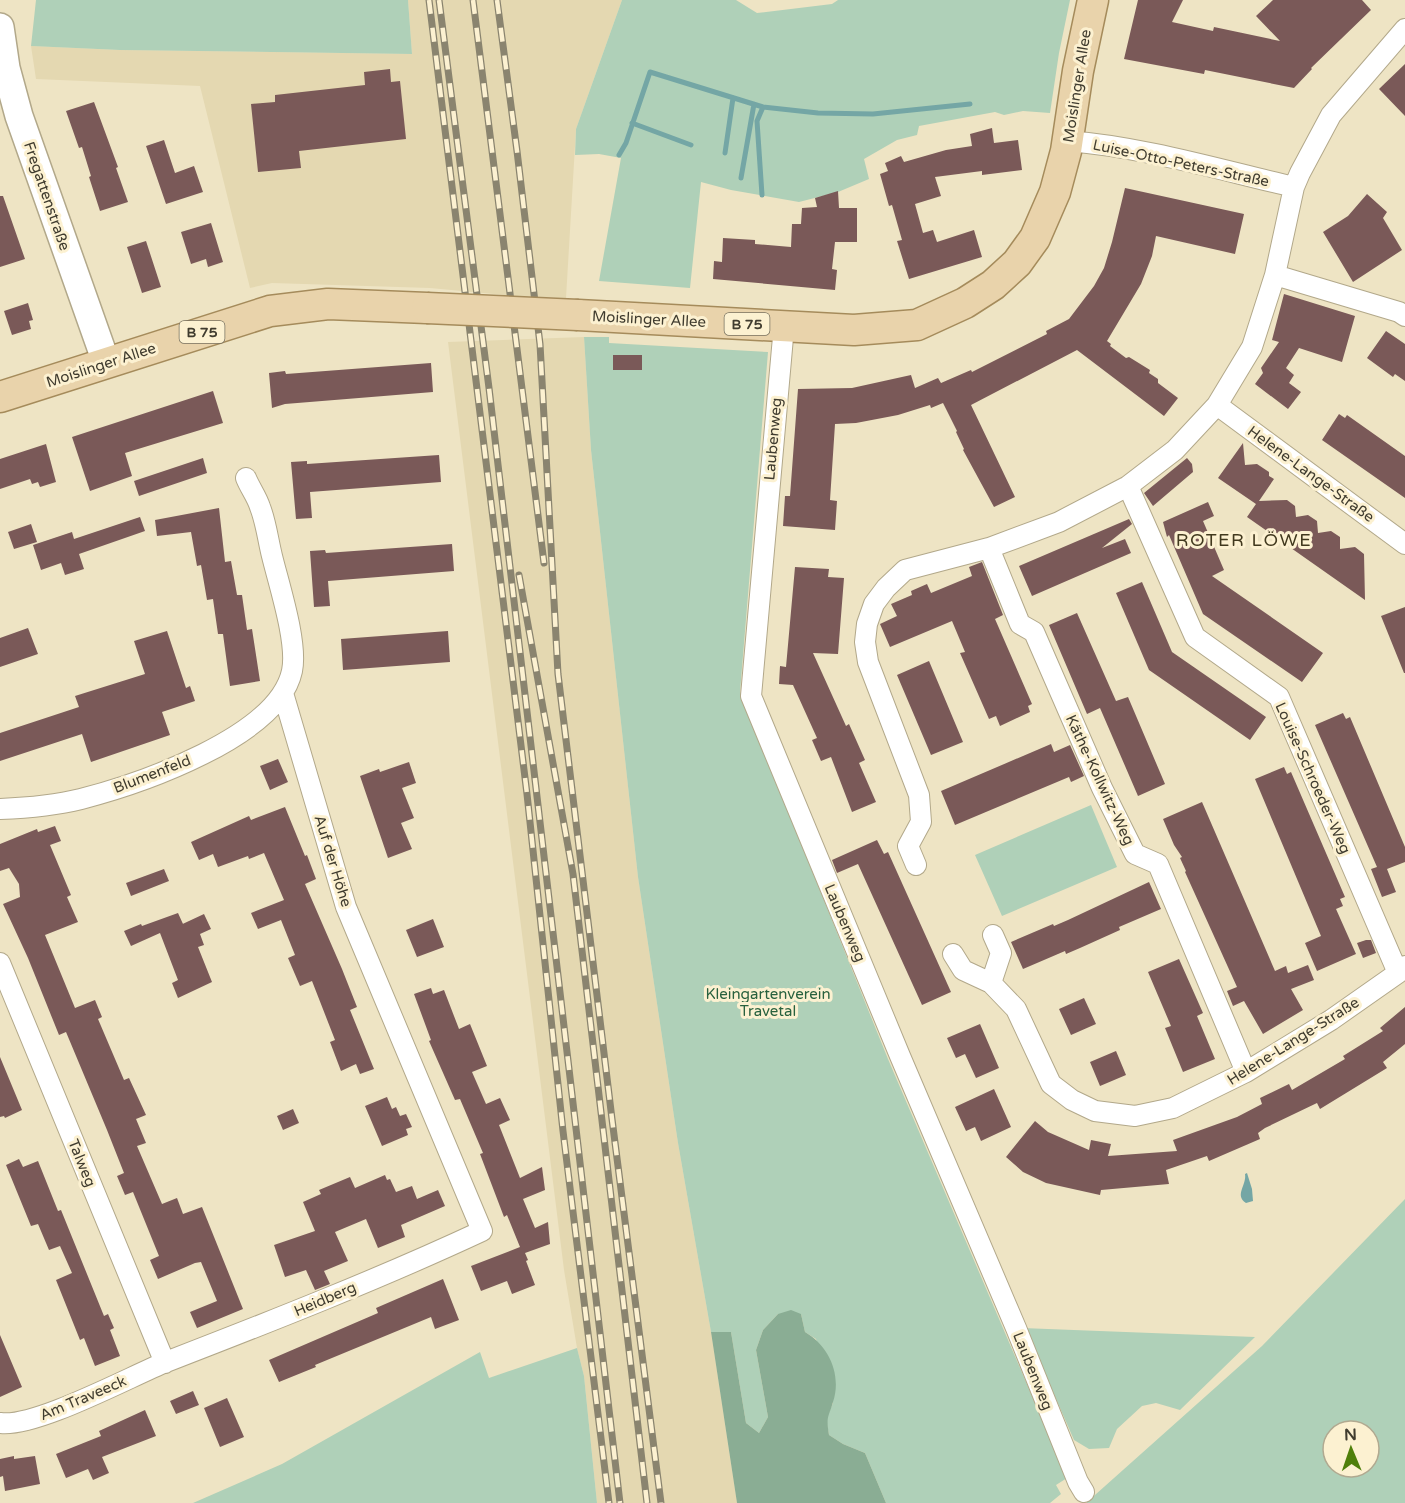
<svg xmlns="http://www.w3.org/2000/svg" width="1405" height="1503" viewBox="0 0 1405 1503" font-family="'Varela Round',sans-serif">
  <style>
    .built { fill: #e4d8b1 }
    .green { fill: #afd0b8; fill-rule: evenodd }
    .forest { fill: #8aad94 }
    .water { fill: #74a6a5 }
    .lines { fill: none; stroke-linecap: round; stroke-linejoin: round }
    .stream { stroke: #74a6a5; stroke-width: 5 }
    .building { fill: #7a5958 }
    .street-casing { stroke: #b2a88a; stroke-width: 22 }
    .secondary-casing { stroke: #b2a88a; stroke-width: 30 }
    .primary-casing { stroke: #a58b5b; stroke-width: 33 }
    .street { stroke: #fff; stroke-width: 20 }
    .secondary { stroke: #fff; stroke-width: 27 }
    .primary { stroke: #e9d3ab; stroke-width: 30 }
    .rail-casing { stroke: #8a846f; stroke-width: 7 }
    .rail { stroke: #fcf1d1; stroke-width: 4.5; stroke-dasharray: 14; stroke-linecap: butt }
    .primary-bridge-casing { stroke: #a58b5b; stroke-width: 33; stroke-linecap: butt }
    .primary-bridge { stroke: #e9d3ab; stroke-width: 30 }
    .labels { text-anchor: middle; stroke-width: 6; stroke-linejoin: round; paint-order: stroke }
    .shield { fill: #fcf1d1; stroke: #787260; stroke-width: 1.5 }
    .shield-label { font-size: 14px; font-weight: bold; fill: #403c2f }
    .street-label { font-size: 15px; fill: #403c2f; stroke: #fcf1d1 }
    .park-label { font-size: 15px; fill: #28613e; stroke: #fcf1d1 }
    .quarter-label { font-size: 18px; letter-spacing: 1.5px; fill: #41391e; stroke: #fcf1d1 }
  </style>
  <rect width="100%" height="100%" fill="#eee4c4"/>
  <path class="built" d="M408,0H622L576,129L566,298L515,296L430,288L272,283L250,288L200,86L36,79L31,46L120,50L412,54Z
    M584,337L591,450L638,877L678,1143L711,1332L737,1503H597L584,1376L577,1348L564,1270L448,342Z"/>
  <path class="green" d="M36,0H408L412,54L120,50L31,46Z
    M622,0H736L757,13L832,4L838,0H1070L1059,53L1050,113L1023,111L1004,115L995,112L919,126L917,135L897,140L864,159L869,179L838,192L799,202L731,190L701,182L690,288L599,281L621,158L599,154L575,155L576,129Z
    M584,337H609V343L768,352L740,692L888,1059L1067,1478L1056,1485L1061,1494L1050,1503H886L865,1453L843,1444L829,1435L826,1419L833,1403L816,1339L805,1332L801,1314H778L763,1330L756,1350L768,1417L759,1433L746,1423L731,1332H711L678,1143L638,877L591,450Z
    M1091,805L1117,867L1002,916L975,855Z
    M1405,1199V1503H1086L1262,1346ZM1333,1431H1369V1467H1333Z
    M1022,1328L1255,1337L1180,1410L1156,1403L1142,1406L1117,1429L1109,1448L1089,1449L1074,1440L1053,1392L1041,1376Z
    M577,1348L584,1376L597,1503H193L282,1464L480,1352L489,1378Z"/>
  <path class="forest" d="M791,1310L801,1314L805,1332C829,1346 842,1375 833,1402C828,1419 826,1416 829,1435L843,1444L865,1453L886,1503H737L711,1332H731L746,1423L759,1433L768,1417L756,1350L763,1330L778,1314Z"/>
  <path class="water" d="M1247,1173L1252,1189L1253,1201L1246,1203C1234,1195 1247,1185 1245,1174Z"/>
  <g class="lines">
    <path class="stream" d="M632,123L691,145
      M725,153L733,98
      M619,155L626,143L650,72L763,107L818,113L873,114L970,104
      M741,178L754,104
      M762,195L757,121L763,107"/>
  </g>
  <path class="building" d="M1138,0H1183L1172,22L1213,31L1214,27L1280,41L1256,16L1273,0H1362L1371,10L1311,68L1312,69L1294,88L1205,70L1204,74L1124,59Z
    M1405,64V116L1379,89Z
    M390,69L391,82L400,81L406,139L299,151L301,168L258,172L251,104L275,102V95L365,85L364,72Z
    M94,102L118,167L116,168L128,202L100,211L89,177L91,176L82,147L79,148L66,111Z
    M992,128L994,143L1018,140L1022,170L982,175V171L935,177L941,196L915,204L923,233L933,230L937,242L974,230L982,257L909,279L897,241L902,240L892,205L889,206L880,174L888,171L885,163L901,156L904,162L946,150L972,146L970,134Z
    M164,140L175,173L194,166L203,192L166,204L146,146Z
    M1125,188L1244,214L1235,254L1156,236L1152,256L1141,284L1107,341L1111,344L1110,346L1126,358L1129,357L1150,370L1149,373L1158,379V383L1178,398L1164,416L1077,350L971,405L1015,497L994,507L963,450L964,449L956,432L957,431L943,403L931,408L930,405L898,415L856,423L835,424L830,500L837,501L835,530L783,526L785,496H790L798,389L852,388L911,375L915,388L938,378L941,383L971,370L972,372L1047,334L1046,331L1069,319L1094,286L1104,268L1112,242Z
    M838,191L839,208H857V242H835L832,269L837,270L835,290L713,279L714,261L722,262L723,238L755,240V244L791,247L792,224H801L802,208L817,207L815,198Z
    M1367,194L1387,212L1383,218L1402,250L1353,282L1323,232L1348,216Z
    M0,196H3L25,259L0,267Z
    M211,223L223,262L208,267L206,259L191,264L181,232Z
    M146,241L161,287L142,293L127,247Z
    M1284,294L1355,316L1342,362L1299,348L1286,368L1294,375L1289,383L1301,392L1288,409L1255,384L1263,373L1261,368L1279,342L1272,340Z
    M28,303L33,320L29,321L31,329L12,335L4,311Z
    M1386,331L1405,344V381L1395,374L1393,377L1367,358Z
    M613,355H642V370H613Z
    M431,363L433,392L285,404L272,408L269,373L285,371L286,374Z
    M213,391L223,423L125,453L132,476L90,491L72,437Z
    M1339,414L1345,418L1347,415L1405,456V498L1322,440Z
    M1243,443L1245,465L1257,464L1269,472V476L1274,479L1259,501L1287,500L1295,506L1296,517L1308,515L1317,521L1318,533L1331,531L1340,537V549L1355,547L1364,554L1365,600L1247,517L1256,504L1218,478Z
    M46,444L56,482L40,487L38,482L32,484L30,479L0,489V459Z
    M439,455L441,482L310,492L312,518L296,519L291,462L307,461V464Z
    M203,458L207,473L139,496L134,481Z
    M1187,458L1192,464L1193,472L1153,506L1144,493Z
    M1208,502L1214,516L1203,521L1224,570L1212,576L1323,653L1302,682L1203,614L1169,535L1167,537L1163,522Z
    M219,508L225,562L231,561L237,595H242L247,630L252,629L260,681L230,686L223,634H218L213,599L207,600L201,565L197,566L191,532L157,536L155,520Z
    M140,517L145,531L79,554L84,569L65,575L61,563L41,570L33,545L72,532L74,539Z
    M1129,519L1132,524L1102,548L1125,539L1131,553L1032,596L1019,566Z
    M31,524L37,542L14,549L8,532Z
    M452,544L454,571L328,581L330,606L314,607L310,551L325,550L326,553Z
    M982,562L1003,615L995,619L1032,704L1028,706L1030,712L1000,726L996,716L989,719L960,653L965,652L952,621L890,647L880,624L897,616L891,604L912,595L911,591L927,584L931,593L972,576L969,567Z
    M795,567L829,569L828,577L844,578L838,654L813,653L846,726L849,724L865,760L859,763L876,802L852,812L831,757L821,761L812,740L817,738L793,685L779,684L780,666L786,667Z
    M1142,582L1172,652L1266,717L1250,740L1149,670L1116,593Z
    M1405,607V673H1404L1381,616Z
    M1077,613L1116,701L1128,697L1165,784L1138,796L1100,708L1087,714L1049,625Z
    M28,628L38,654L0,667V638Z
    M167,631L186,688L190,686L195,701L162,712L170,735L91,762L82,734L0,761V733L79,707L75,696L145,674L134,641Z
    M448,631L450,662L343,670L341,639Z
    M929,661L963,742L931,755L897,675Z
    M1343,713L1346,719L1350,717L1405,847V862L1387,869L1396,892L1382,897L1371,869L1377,867L1315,725Z
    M1051,744L1054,752L1070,745L1084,776L1071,782L1069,777L955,825L941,791Z
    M278,759L288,782L270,790L260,766Z
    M409,762L416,783L402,788L414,818L401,823L412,849L388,858L360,776L379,769L380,772Z
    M1284,767L1287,774L1291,772L1345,897L1340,899L1343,906L1336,909L1356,954L1317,971L1305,943L1321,936L1255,779Z
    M1202,802L1275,971L1286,966L1288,973L1308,965L1314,980L1291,989L1303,1010L1263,1034L1244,1001L1233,1006L1227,991L1237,987L1185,872L1186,871L1180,858L1182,857L1174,845L1163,819Z
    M285,807L305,856L307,855L316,879L305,884L342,969L357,1007L350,1010L374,1069L360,1074L356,1064L341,1071L330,1042L335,1040L312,981L300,986L288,958L295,955L281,920L258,929L251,913L284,900L264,853L249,859L248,856L218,867L213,854L199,860L191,842L249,816L251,820Z
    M55,826L61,841L50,845L71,895L67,897L78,922L45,935L75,1008L95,1000L102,1017L98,1019L124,1080L129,1078L146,1115L136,1119L146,1143L137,1146L162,1204L177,1198L183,1214L202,1207L243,1309L197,1328L190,1312L217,1301L201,1262L195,1263L158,1279L150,1260L159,1256L133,1192L125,1195L117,1176L124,1173L107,1130L66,1032L59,1035L28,958L3,904L20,897L19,884L9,868L0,871V844L37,829L38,832Z
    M877,840L884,854L888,852L951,992L922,1005L858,864L837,873L832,860Z
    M164,869L169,881L131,896L126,883Z
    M1149,882L1161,909L1119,927L1120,930L1080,948L1066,954L1065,951L1023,969L1011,942L1053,924L1054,926L1068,920Z
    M178,913L183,924L174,928L204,914L211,929L200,934L204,945L198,947L212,982L178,998L172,983L178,980L160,933L131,946L124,931L141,924L142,926Z
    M433,919L444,947L417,957L406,930Z
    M1366,940H1371L1376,953L1363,958L1357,943Z
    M1179,959L1203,1013L1197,1016L1215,1059L1183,1072L1165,1028L1171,1026L1148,972Z
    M431,988L433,994L444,990L459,1029L470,1024L487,1066L472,1072L486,1104L500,1098L510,1120L499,1125L520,1178L542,1167L545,1190L523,1199L535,1228L548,1222L550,1244L525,1253L528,1260L526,1261L535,1285L512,1294L507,1281L481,1291L471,1266L520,1247L507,1215L504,1217L480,1154L483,1153L460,1099L455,1100L429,1041L431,1040L414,994Z
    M1084,998L1096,1024L1071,1035L1059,1009Z
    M1405,1007V1044L1383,1062L1387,1068L1320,1109L1317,1103L1265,1128L1258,1133L1260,1139L1209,1161L1207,1156L1166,1170L1169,1184L1101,1190L1100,1195L1046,1183L1023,1172L1006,1157L1035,1121L1048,1132L1089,1150L1091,1140L1111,1144L1108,1156L1177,1151L1173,1140L1237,1117L1262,1104L1260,1098L1289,1084L1292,1090L1345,1059L1343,1056L1383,1031L1380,1028Z
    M980,1024L999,1068L976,1078L965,1054L956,1058L947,1038Z
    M1116,1051L1126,1075L1100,1086L1090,1062Z
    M0,1057L22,1110L5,1118L4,1116L0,1117Z
    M994,1089L1011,1127L981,1141L975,1127L966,1131L955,1107Z
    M387,1097L392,1109L396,1107L400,1116L406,1114L412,1127L406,1129L408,1135L382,1146L365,1106Z
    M293,1109L299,1123L283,1130L277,1116Z
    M19,1159L23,1167L38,1161L58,1211L61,1210L104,1316L108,1314L114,1328L110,1330L120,1356L95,1366L84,1338L80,1340L56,1280L72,1273L60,1246L49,1250L38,1224L31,1226L6,1165Z
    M385,1175L387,1180L390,1179L396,1192L412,1186L417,1199L438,1190L445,1206L401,1225L405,1237L378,1248L366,1219L335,1232L348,1261L324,1271L330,1284L315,1290L306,1270L285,1277L274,1245L315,1231L303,1202L321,1194L319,1190L350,1177L355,1188Z
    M443,1279L459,1320L435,1329L431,1317L315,1365L316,1367L279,1382L269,1360L378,1313L376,1308Z
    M0,1335L22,1387L0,1397Z
    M193,1391L199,1405L176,1414L170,1401Z
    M227,1398L244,1437L220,1447L204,1408Z
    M145,1410L156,1436L102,1457L109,1473L93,1480L88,1469L66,1478L56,1454L101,1436L99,1431Z
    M14,1456V1459L35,1456L40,1484L5,1491L3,1476L0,1477V1459Z"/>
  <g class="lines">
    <g class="street-casing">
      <path id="street" d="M1068,141C1144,147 1220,170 1294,187
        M1275,275L1399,312L1405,316
        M784,326L751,696L900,1056L1016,1328L1078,1482L1084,1492
        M1217,405L1405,544
        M1128,486L1195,637L1279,697L1398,973
        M989,548L1020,624L1034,632L1102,788L1135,854L1158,864L1246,1072
        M0,809C25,808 57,805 81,799C139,784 278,737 292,671C298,643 279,585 272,556C268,540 266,522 260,507C257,497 250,488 246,478
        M916,865L908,846L921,822L919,795L868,662L865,642L867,624L874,604L886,588L905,570L989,548L1059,522L1128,486L1175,450L1217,405L1252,347L1275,275L1294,187L1300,173L1331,115L1405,29
        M953,954L963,970L991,983L1016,1009L1051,1084L1072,1100L1095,1111L1135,1116L1173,1108L1246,1072L1331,1020L1398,973L1405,966
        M0,963L165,1363
        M991,983L1001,953L993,935
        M0,1423C35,1428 129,1377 166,1362C272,1321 379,1279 482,1231L346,907L283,693"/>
    </g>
    <g class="secondary-casing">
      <path id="secondary" d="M0,27L6,68L19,116L106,362"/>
    </g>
    <g class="primary-casing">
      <path id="primary" d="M578,315L854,330L917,325L965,303L993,285L1017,263L1035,238L1055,192L1066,151L1078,71L1093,0
        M0,397L270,311L328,304L427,308"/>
    </g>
    <use href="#street" class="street"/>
    <use href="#secondary" class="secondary"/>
    <use href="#primary" class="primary"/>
    <g class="rail-casing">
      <path id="rail" d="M429,0L527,794L563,1131L609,1503
        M439,0L489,388L620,1503
        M473,0L544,563
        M497,0L517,151L540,344L558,674L612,1119L661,1503
        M519,575L573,874L647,1503"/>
    </g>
    <use href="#rail" class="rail"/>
    <g class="primary-bridge-casing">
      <path id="primary-bridge" d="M427,308L578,315"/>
    </g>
    <use href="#primary-bridge" class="primary-bridge"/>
  </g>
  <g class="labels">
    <g class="shield">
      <rect x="724.5" y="313" width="45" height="22" rx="4.5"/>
      <rect x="179.5" y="321" width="45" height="22" rx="4.5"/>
    </g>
    <g class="shield-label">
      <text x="747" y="329">B 75</text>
      <text x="202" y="337">B 75</text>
    </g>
    <g class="street-label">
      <text transform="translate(1077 86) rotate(-81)" y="5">Moislinger Allee</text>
      <text transform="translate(1181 163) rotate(12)" y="5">Luise-Otto-Peters-Straße</text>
      <text transform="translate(47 196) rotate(71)" y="5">Fregattenstraße</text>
      <text transform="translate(649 319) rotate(3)" y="5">Moislinger Allee</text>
      <text transform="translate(101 365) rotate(-18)" y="5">Moislinger Allee</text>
      <text transform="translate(773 439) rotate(-85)" y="5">Laubenweg</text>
      <text transform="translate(1311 474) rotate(36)" y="5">Helene-Lange-Straße</text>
      <text transform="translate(152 774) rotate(-21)" y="5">Blumenfeld</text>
      <text transform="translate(1313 778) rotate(66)" y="5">Louise-Schroeder-Weg</text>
      <text transform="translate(1100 780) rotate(65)" y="5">Käthe-Kollwitz-Weg</text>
      <text transform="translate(333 861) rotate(73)" y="5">Auf der Höhe</text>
      <text transform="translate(845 923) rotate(67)" y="5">Laubenweg</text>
      <text transform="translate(1293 1041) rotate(-32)" y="5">Helene-Lange-Straße</text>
      <text transform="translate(82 1163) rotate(68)" y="5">Talweg</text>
      <text transform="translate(325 1299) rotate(-23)" y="5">Heidberg</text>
      <text transform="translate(1033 1371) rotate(68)" y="5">Laubenweg</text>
      <text transform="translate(83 1398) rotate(-23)" y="5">Am Traveeck</text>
    </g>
    <g class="park-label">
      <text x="768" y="999">Kleingartenverein<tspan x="768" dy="17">Travetal</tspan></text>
    </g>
    <g class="quarter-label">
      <text x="1244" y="546">ROTER LÖWE</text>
    </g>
  </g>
  <g transform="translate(1351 1449) rotate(358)"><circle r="28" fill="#fcf1d1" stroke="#b1a990" stroke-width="1.5"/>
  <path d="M0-4.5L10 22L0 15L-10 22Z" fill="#4f7f0b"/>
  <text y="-9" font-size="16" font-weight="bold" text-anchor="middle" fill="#403c2f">N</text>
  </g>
</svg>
